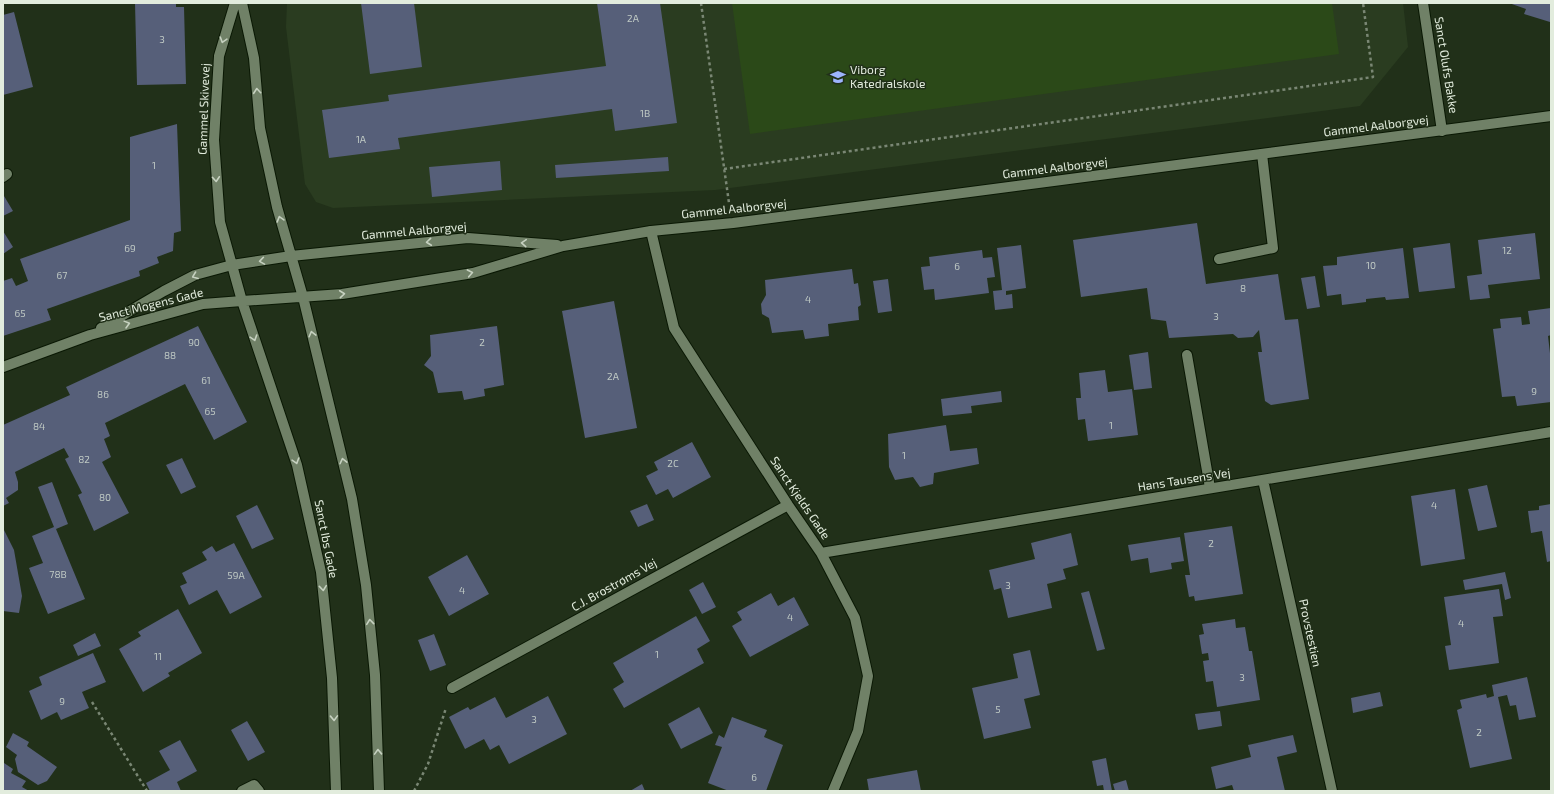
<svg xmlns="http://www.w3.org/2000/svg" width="1554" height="794" viewBox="0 0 1554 794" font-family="'Exo 2',sans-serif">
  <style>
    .built { fill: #2a3c20 }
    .green { fill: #2b4918 }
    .building { fill: #565f79 }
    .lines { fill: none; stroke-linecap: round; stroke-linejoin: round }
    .lane-casing { stroke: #0a1804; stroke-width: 12 }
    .street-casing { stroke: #0a1804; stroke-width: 12 }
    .secondary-casing { stroke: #0a1804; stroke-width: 12 }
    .path { stroke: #7a8774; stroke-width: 2.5; stroke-dasharray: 3 3; stroke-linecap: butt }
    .lane { stroke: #708167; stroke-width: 10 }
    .street { stroke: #708167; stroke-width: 10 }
    .secondary { stroke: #708167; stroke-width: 10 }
    .oneway { stroke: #c6d1c0 }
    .labels { text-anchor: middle; stroke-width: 3; stroke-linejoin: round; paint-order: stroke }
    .number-label { font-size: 10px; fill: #bfc9c4 }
    .street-label { font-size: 12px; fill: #e2ecdd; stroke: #213019 }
    .poi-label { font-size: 12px; fill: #e2ecdd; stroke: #213019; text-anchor: start }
  </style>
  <rect width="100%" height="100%" fill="#213019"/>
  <path class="built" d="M287,3H1403L1408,47L1360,106L715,190L333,208L316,202L305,184L286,27Z"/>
  <path class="green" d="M732,3H1332L1339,54L750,134Z"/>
  <path class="building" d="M135,3H176V7H184L186,84L137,85Z
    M361,3H414L422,67L370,74Z
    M597,3H660L677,123L615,131L612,109L398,138L400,149L329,158L322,110L389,101L388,95L606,66Z
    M1509,3H1551L1550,22L1524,14L1526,9Z
    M14,12L33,87L3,95V15Z
    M177,124L181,231L174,233L173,251L157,257L159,263L139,271L140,276L47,309L51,320L3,336V281L12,278L16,286L28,281L20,259L130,220V137Z
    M668,157L669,171L556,178L555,165Z
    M500,161L502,190L432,197L429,167Z
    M4,196L13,211L3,216V197Z
    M1197,223L1206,284L1278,274L1285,320L1298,319L1309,399L1271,405L1265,401L1258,352H1262L1259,330L1253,337L1238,338L1233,334L1169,338L1166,321L1151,319L1147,288L1081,297L1073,240Z
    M3,231L13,247L3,254Z
    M1535,233L1540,279L1488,285L1490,298L1470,300L1467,276L1482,274L1478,240Z
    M1450,243L1455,288L1419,292L1413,248Z
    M1021,245L1026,288L1006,291V295L1012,294L1013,308L995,310L993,291L1002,290L997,248Z
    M1403,248L1409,298L1386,300L1385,297L1366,299V302L1342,305L1341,294L1327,296L1323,266L1337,265V257Z
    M982,250L983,258L992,257L995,277L987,278L989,293L935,300L934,289L924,290L921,267L930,266L929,257Z
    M852,269L854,284L858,283L861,305L858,307L859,320L828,324L829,336L805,339L803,330L772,333L769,318L762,314L761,304L766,295L765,280Z
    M1315,276L1320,307L1307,309L1301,278Z
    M888,279L892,311L878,313L873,281Z
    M614,301L637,428L585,438L562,311Z
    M1551,308V335L1548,336L1551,362V402L1517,406L1515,396L1502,397L1493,329L1501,328L1500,319L1521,317L1522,325L1530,324L1528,311Z
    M198,326L247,422L214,440L185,384L105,423L110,436L104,439L111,457L102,462L129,513L94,531L78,495L82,493L65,459L69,457L64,448L15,472L18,482V490L6,498L9,503L3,506V425L70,395L66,387Z
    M497,326L504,385L484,389L485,396L464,400L462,391L438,393L433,372L424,365L431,356L430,335Z
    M1148,352L1152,388L1134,390L1129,355Z
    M1105,370L1108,392L1132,389L1138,435L1088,441L1085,419L1078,420L1076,398H1081L1079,373Z
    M1001,391L1002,402L971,406L972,413L943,416L941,399Z
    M946,425L950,451L977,448L979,464L934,473L933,484L920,487L913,477L895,480L889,467L888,434Z
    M692,442L711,477L673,498L668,489L656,495L646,476L658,470L654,462Z
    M182,458L196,487L181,494L166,465Z
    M52,482L68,524L56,529L85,599L48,614L29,568L43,563L32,536L54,527L38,487Z
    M1487,485L1497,527L1478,531L1468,489Z
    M1455,489L1465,559L1421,566L1411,496Z
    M647,504L654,520L638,527L630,511Z
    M1551,504V561L1547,562L1542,531L1531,533L1528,511L1539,510V506Z
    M257,505L274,539L252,549L236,516Z
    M1232,526L1243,594L1195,601L1194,596L1189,597L1185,575H1190L1184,533Z
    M3,528L14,550L22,596L19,613L3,611Z
    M1071,533L1078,565L1063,569L1066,579L1047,584L1052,608L1008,618L1001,588L994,590L989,570L1035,559L1031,543Z
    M1180,537L1184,561L1171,563L1172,569L1150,573L1148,558L1131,561L1128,545Z
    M234,543L262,597L230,614L217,590L189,605L180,586L187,583L182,573L207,560L202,552L212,546L216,552Z
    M467,555L489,594L449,616L428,577Z
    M1505,572L1511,598L1505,600L1502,584L1465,590L1463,580Z
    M703,582L716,607L702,614L689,590Z
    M1499,589L1503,616L1493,617L1499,663L1449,670L1445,646L1451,645L1444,597Z
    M1089,591L1105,649L1097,651L1081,593Z
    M771,593L778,606L794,597L809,625L750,657L732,626L742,620L737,612Z
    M178,609L202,653L168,673L170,676L143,692L119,649L141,636L138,632Z
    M696,616L710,641L697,649L704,663L624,708L613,689L624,682L613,663Z
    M1235,619L1236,628L1245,627L1249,651H1252L1260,700L1217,707L1213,681L1206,682L1203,661L1209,660L1208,653L1202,654L1199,635L1204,634L1202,624Z
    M95,633L101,646L78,656L73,645Z
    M434,634L446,665L430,671L418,640Z
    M1030,650L1040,695L1024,699L1031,728L984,739L972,688L1018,678L1013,654Z
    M93,653L106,682L82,692L89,708L61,720L57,712L41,720L29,691L42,685L39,677Z
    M1527,677L1536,717L1519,720L1516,705L1510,706L1507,695L1498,697L1512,759L1470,768L1457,710L1462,708L1460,700L1486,694L1487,698L1494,696L1492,685Z
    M1380,692L1383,706L1353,713L1351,698Z
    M548,696L567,734L509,764L499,745L490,750L484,739L465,749L449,717L468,707L470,710L495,697L506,718Z
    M699,707L713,733L681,749L668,724Z
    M1220,711L1222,726L1198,730L1195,714Z
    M732,717L767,730L764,737L783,745L766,791H729L708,783L722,747L715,745L719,735L724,738Z
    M247,721L265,752L248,761L231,730Z
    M13,733L29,742L27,746L57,767L47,781L38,785L18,772L15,759L17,755L6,747Z
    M1293,735L1297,752L1277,757L1285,791H1234L1232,785L1216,789L1211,767L1251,757L1248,745Z
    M180,740L197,771L177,782L181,791H150L146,783L170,770L159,751Z
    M1106,758L1112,791H1104L1103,785L1097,786L1092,761Z
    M4,763L13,769L11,773L26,781L22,787L29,791H3Z
    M917,770L921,791H869L867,779Z
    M1126,780L1129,791H1115L1113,784Z
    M642,784L645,791H630Z"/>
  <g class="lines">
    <g class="lane-casing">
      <path id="lane" d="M3,177L7,174
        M1219,259L1273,248L1262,154
        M1187,355L1210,488"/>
    </g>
    <g class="street-casing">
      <path id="street" d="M1423,3L1442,131
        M651,231L674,328L788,505L821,553L855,618L868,676L858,731L833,791
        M101,328L164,291L195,275L232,265
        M3,367L90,335L203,304L242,301
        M1263,480L1332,791
        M821,553L1551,432
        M452,688L788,505
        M242,791L254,785L259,791"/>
    </g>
    <g class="secondary-casing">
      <path id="secondary" d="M235,3L219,56L214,140L220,222L242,301L297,465L321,572L332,678L336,791
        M242,3L254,58L260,128L277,207L303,297L352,499L366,585L375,675L379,791
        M232,265L291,256L468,238L557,245
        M242,301L342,294L473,273L563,246L651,231L733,223L1551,116"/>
    </g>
    <path class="path" d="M701,3L729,203
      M724,169L1373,77L1363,3
      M92,702L147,791
      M414,791L428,764L446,708"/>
    <use href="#lane" class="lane"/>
    <use href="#street" class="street"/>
    <use href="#secondary" class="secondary"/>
  </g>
  <defs><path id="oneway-chevron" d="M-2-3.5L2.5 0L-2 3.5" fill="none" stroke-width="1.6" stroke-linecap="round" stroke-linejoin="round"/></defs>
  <g class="oneway">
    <use href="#oneway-chevron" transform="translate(223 40) rotate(107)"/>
    <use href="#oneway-chevron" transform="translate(257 91) rotate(-95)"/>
    <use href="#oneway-chevron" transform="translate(216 179) rotate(86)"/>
    <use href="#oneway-chevron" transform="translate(280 219) rotate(-106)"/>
    <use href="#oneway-chevron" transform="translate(429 242) rotate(174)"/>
    <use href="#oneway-chevron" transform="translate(524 243) rotate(-176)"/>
    <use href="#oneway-chevron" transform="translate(262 261) rotate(171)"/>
    <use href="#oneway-chevron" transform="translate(470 273) rotate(-11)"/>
    <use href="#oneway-chevron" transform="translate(195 276) rotate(159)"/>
    <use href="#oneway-chevron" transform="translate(342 294) rotate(-6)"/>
    <use href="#oneway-chevron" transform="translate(127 324) rotate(-15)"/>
    <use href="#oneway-chevron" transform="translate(312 334) rotate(-104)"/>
    <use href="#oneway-chevron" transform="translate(254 338) rotate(72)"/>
    <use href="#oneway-chevron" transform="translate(296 461) rotate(73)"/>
    <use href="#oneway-chevron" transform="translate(343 461) rotate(-103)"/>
    <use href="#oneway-chevron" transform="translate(323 588) rotate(84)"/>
    <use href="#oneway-chevron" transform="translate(370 622) rotate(-96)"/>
    <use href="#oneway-chevron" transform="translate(334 718) rotate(88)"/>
    <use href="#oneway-chevron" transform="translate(378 752) rotate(-92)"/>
  </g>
  <defs>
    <g id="school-bare" transform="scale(1.2)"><path d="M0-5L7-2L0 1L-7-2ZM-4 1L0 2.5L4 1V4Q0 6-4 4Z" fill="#9db4fd" stroke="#213019" stroke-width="2.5" paint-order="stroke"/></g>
  </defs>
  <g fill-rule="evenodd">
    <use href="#school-bare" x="838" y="77"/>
  </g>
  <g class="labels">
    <g class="number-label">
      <text x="633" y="22">2A</text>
      <text x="162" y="43">3</text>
      <text x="645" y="117">1B</text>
      <text x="361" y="143">1A</text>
      <text x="154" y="169">1</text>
      <text x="130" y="252">69</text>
      <text x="1507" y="254">12</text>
      <text x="1371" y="269">10</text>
      <text x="957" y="270">6</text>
      <text x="62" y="279">67</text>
      <text x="1243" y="292">8</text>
      <text x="808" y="303">4</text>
      <text x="20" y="317">65</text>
      <text x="1216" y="320">3</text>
      <text x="194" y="346">90</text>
      <text x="482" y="346">2</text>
      <text x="170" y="359">88</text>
      <text x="613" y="380">2A</text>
      <text x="206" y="384">61</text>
      <text x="1534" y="395">9</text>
      <text x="103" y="398">86</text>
      <text x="210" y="415">65</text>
      <text x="1111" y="429">1</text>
      <text x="39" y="430">84</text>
      <text x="904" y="459">1</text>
      <text x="84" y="463">82</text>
      <text x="673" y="467">2C</text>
      <text x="105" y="501">80</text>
      <text x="1434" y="509">4</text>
      <text x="1211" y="547">2</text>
      <text x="58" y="578">78B</text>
      <text x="236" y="579">59A</text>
      <text x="1008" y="589">3</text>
      <text x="462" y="594">4</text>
      <text x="790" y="621">4</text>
      <text x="1461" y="627">4</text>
      <text x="657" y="658">1</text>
      <text x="158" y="660">11</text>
      <text x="1242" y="681">3</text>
      <text x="62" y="705">9</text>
      <text x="998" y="713">5</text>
      <text x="534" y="723">3</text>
      <text x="1479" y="736">2</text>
      <text x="754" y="781">6</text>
    </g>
    <g class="street-label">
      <text transform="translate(1446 65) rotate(81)" y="4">Sanct Olufs Bakke</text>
      <text transform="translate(204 109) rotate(-88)" y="4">Gammel Skivevej</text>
      <text transform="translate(1376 126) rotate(-7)" y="4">Gammel Aalborgvej</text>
      <text transform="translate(1055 168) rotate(-7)" y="4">Gammel Aalborgvej</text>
      <text transform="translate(734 209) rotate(-6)" y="4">Gammel Aalborgvej</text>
      <text transform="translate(414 231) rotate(-5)" y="4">Gammel Aalborgvej</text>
      <text transform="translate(151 305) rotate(-14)" y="4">Sanct Mogens Gade</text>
      <text transform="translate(1184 480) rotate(-9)" y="4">Hans Tausens Vej</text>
      <text transform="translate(800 498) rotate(56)" y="4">Sanct Kjelds Gade</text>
      <text transform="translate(326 539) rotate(79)" y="4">Sanct Ibs Gade</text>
      <text transform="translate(614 585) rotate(-29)" y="4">C.J. Brostrøms Vej</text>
      <text transform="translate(1310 633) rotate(78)" y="4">Provstestien</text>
    </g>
    <g class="poi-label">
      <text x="850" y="74">Viborg<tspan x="850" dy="14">Katedralskole</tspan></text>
    </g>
  </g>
  <rect width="1554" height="794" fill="none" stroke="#e2ecdd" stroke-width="8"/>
</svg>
